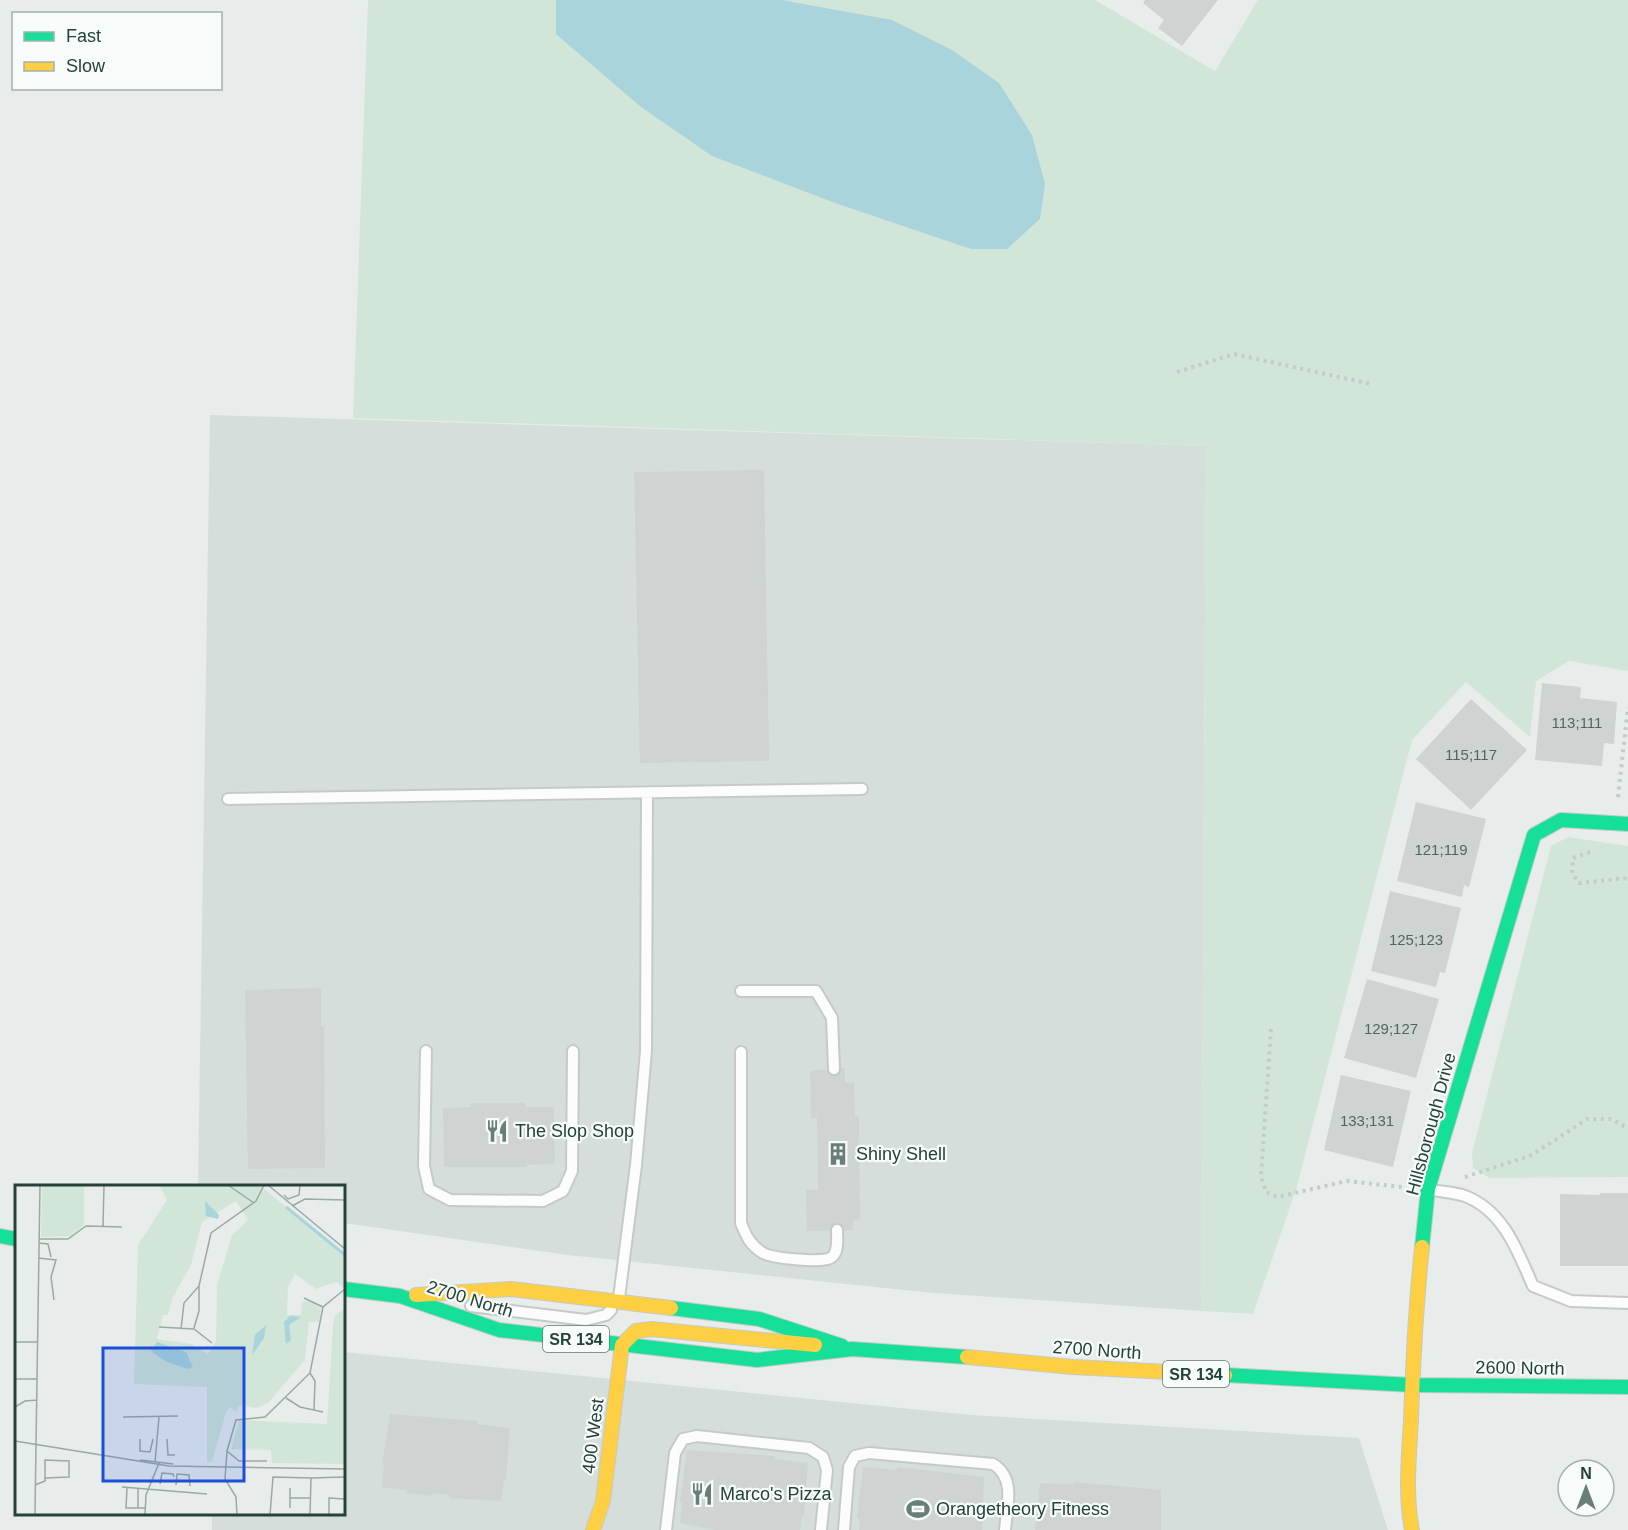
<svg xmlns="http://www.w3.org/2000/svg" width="1628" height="1530" viewBox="0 0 1628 1530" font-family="Helvetica,sans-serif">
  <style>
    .built { fill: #d6dedb }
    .green { fill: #d1e6d8 }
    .water { fill: #a9d4db }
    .building { fill: #cfd4d2 }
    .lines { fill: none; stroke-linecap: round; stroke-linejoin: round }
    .lane-casing { stroke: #c5cac8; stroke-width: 14 }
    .fast-casing { stroke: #c3cbc8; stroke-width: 16 }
    .slow-casing { stroke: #c3cbc8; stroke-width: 16 }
    .path { stroke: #c3ccca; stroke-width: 4; stroke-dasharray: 3 4.5; stroke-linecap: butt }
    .lane { stroke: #fcfcfc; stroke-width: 10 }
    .fast { stroke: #16e098; stroke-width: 14 }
    .slow { stroke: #ffcf43; stroke-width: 14 }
    .labels { text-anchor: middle; stroke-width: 4.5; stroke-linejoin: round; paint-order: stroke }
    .number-label { font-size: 15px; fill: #506761 }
    .shield { fill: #f7fbf9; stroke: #637a73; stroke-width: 1.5 }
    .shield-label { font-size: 16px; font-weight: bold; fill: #24423a }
    .street-label { font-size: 18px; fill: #24423a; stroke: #f7fbf9 }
    .poi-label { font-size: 18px; fill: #24423a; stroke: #f7fbf9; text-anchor: start }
    .inset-river { fill: none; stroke: #a9d4db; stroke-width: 3 }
    .inset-road { fill: none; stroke: #9aa9a4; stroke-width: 1.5 }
    .view { fill: #1d4ed8; fill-opacity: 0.15; stroke: #1d4ed8; stroke-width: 3 }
    .inset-edge { fill: none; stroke: #24423a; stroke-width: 3 }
  </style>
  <rect width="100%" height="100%" fill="#e8edeb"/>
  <path class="built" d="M210,415L1206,446L1201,1311L933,1293L568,1255L344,1223V1186H198Z
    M344,1352L971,1415L1359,1438L1388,1530H212V1514H344Z"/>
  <path class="green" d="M368,0H1095L1215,71L1258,0H1628V671L1569,661L1536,681L1530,737L1466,682L1412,740L1296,1190L1253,1314L1201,1311L1206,446L353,418Z
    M1568,837L1628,846V1177L1490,1178L1473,1168L1472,1153L1551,846Z"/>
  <path class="water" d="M556,0H781L892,20L952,50L999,83L1032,135L1045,184L1040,219L1007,249H971L835,203L712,156L641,107L556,34Z"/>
  <path class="building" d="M1145,0H1218L1182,46L1158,28L1164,20L1143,3Z
    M764,470L769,761L640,763L634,472Z
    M1542,683L1581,687L1580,698L1617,702L1614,744L1604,743L1602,766L1535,760Z
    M1471,699L1527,750L1471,810L1416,759Z
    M1416,802L1486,819L1469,887L1464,885L1462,897L1397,881Z
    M1390,891L1461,908L1445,973L1440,972L1436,987L1371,971Z
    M1367,979L1439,999L1416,1078L1344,1058Z
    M321,988V1026H324L325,1168L248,1169L245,990Z
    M845,1068V1083L854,1082L855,1117L859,1116L860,1219L853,1220V1230L807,1231L806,1190H818L817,1118H811L810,1071Z
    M1341,1075L1411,1091L1393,1167L1324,1150Z
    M471,1103H525V1107H554L555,1164L527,1165V1167H444L443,1108L471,1107Z
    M1600,1193H1628V1266H1560V1194L1600,1195Z
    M390,1414L478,1421L477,1424L510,1428L506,1480H504L501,1501L449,1498L450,1495L433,1493L432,1496L406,1493L407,1490L382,1487L384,1465H382Z
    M687,1450L775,1456V1459L808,1463L804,1515H802L800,1530H715L680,1523L682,1502L680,1501Z
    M863,1467L897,1470V1467L984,1477L982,1530H859L860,1519L857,1518Z
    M1074,1482L1161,1490V1530H1035L1040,1483L1074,1484Z"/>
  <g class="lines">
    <g class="lane-casing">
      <path id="lane" d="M228,799L862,789
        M741,991H816L832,1018L834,1069
        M426,1051L424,1166L429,1189L450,1200L543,1201L563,1191L572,1171L573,1051
        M741,1052V1223C746,1236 750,1245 763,1253C772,1258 825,1264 832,1257C839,1251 837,1239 837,1230
        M1428,1189C1440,1192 1454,1192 1465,1196C1504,1211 1518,1252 1533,1286L1571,1301L1628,1303
        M619,1298L636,1165L646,1051L647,793
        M471,1306L586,1320L606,1315L611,1310
        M666,1530L675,1453L683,1439L697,1436L809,1448L823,1457L827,1470L821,1530
        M844,1530L849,1467L855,1456L869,1453L993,1464C1016,1478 1007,1506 1005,1530"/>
    </g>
    <g class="fast-casing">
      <path id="fast" d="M0,1236L16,1239
        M1422,1247L1428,1189L1534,835L1561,820L1628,824
        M344,1289L400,1296L499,1330L757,1360L852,1349L967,1357
        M671,1308L759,1319L842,1346
        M1225,1375L1413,1385L1628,1387"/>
    </g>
    <g class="slow-casing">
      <path id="slow" d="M416,1295L511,1289L671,1308
        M967,1357L1073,1367L1225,1375
        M593,1530L603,1501L622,1345L636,1331L651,1329L815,1345
        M1412,1530C1405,1495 1409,1456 1411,1420C1413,1362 1416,1305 1422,1247"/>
    </g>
    <path class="path" d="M1177,372L1234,354L1371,384
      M1618,797L1628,707
      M1590,852L1573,858L1572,873L1579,883L1628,878
      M1271,1029L1261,1176L1266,1192L1277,1197L1347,1181L1402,1187
      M1465,1177L1532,1155L1587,1119H1611L1628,1128"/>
    <use href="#lane" class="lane"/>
    <use href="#fast" class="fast"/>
    <use href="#slow" class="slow"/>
  </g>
  <defs>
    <g id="restaurant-bare" transform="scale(1.8)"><path d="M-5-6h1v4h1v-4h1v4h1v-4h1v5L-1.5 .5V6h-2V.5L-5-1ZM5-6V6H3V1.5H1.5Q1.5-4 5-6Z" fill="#697e78" stroke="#f7fbf9" stroke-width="2.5" paint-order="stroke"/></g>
    <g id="building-bare" transform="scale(1.8)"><path d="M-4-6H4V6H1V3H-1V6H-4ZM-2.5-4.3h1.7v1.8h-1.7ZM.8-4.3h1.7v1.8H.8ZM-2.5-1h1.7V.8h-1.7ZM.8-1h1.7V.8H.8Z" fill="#697e78" stroke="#f7fbf9" stroke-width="2.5" paint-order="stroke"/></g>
    <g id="stadium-bare" transform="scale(1.8)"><path d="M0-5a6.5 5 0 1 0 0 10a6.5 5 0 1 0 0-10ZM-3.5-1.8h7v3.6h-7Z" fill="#697e78" stroke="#f7fbf9" stroke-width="2.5" paint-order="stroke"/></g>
  </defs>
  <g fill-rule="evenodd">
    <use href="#restaurant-bare" x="497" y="1131"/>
    <use href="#building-bare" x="838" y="1154"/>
    <use href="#restaurant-bare" x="702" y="1494"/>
    <use href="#stadium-bare" x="918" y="1509"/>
  </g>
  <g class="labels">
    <g class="number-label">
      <text x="1577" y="728">113;111</text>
      <text x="1471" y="760">115;117</text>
      <text x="1441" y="855">121;119</text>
      <text x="1416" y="945">125;123</text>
      <text x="1391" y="1034">129;127</text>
      <text x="1367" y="1126">133;131</text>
    </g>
    <g class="shield">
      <rect x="543" y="1326" width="66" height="26" rx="4.5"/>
      <rect x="1163" y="1361" width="66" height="26" rx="4.5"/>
    </g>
    <g class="shield-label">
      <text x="576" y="1345">SR 134</text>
      <text x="1196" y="1380">SR 134</text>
    </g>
    <g class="street-label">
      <text transform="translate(1431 1124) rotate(-75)" y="6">Hillsborough Drive</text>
      <text transform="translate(470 1299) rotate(17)" y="6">2700 North</text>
      <text transform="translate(1097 1350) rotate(4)" y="6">2700 North</text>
      <text transform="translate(1520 1368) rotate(1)" y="6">2600 North</text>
      <text transform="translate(593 1436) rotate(-83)" y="6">400 West</text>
    </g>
    <g class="poi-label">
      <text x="515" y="1137">The Slop Shop</text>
      <text x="856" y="1160">Shiny Shell</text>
      <text x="720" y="1500">Marco's Pizza</text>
      <text x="936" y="1515">Orangetheory Fitness</text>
    </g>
  </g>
  <g transform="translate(15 1185)">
    <rect width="330" height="330" fill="#e8edeb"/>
    <path d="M27,0H69V40L55,51L26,52ZM144,0H244L330,69L329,103L321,97L301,104L280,89L273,102L272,130H286L287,117L294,115L306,123L304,137H294L290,175L253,218L241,223L224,220L221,227L215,222L211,227L197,277H192V202L119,199L123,60L152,15ZM221,16L233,35L217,50L202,100L201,156L193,169L177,159L142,154L148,130H153L157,114L176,80L187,37ZM330,123V279L257,278L256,265L216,264L224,235L312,239L318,140L320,130Z" fill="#d1e6d8" fill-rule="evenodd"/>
    <path d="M190,16L204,30L203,34L191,31ZM275,131L286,132L274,140L276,155L271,159L269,137ZM251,140L249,153L237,170L240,150ZM142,157L171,167L178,182L172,184L150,176L136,166Z" fill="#a9d4db"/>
    <path class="inset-river" d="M271,22L330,70"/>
    <path class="inset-road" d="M213,0L239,18M253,0L330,64M269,10L273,14L284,10L285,0M277,21L290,14L330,15M88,41L89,0M24,54H53L71,41L107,42M24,58L33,59L36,72M23,73L41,75L36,92L39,115M289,113L308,122M144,142L179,144L197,158M179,143L184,126V101M166,144L169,118L184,101L196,48L241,16L249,0M0,157H22M295,188L300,196L299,225M0,194H22M271,213L285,222L308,227M0,222L10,216L22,215M108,232L163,231M125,254V266L135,267L138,254M152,254L153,270H160M0,256L154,281L330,284M21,259L25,0M212,266L224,276H252M125,275L158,279M140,277L144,232M145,299L147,288L158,289L159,292M20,300L30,296V275L54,276V292L30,293M161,300L162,289L174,290L175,301M107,302L192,309M112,302L111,323H130M275,303V323M275,313H296M123,323V303M20,330L21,259M130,330L131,310L144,278M222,330L221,312L210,294L212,266L221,235L250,232L295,188L308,122L330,104M255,330L258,292L296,293M295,330L296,293L330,292M314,330V313L330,314"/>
    <path class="view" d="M88,163H229V296H88Z"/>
    <rect width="330" height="330" class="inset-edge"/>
  </g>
  <rect x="12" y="12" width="210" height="78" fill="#f7fbf9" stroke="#a3b1ad" stroke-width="1.5"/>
  <rect x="24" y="32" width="30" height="9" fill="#16e098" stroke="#a3b1ad" stroke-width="1.5"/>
  <text x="66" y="42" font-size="18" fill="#24423a">Fast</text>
  <rect x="24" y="62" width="30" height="9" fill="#ffcf43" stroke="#a3b1ad" stroke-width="1.5"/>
  <text x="66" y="72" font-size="18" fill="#24423a">Slow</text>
  <g transform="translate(1586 1488)"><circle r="28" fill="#f7fbf9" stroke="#a3b1ad" stroke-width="1.5"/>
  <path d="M0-4.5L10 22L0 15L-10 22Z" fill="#697e78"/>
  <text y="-9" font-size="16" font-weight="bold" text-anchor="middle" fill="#24423a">N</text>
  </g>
</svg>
